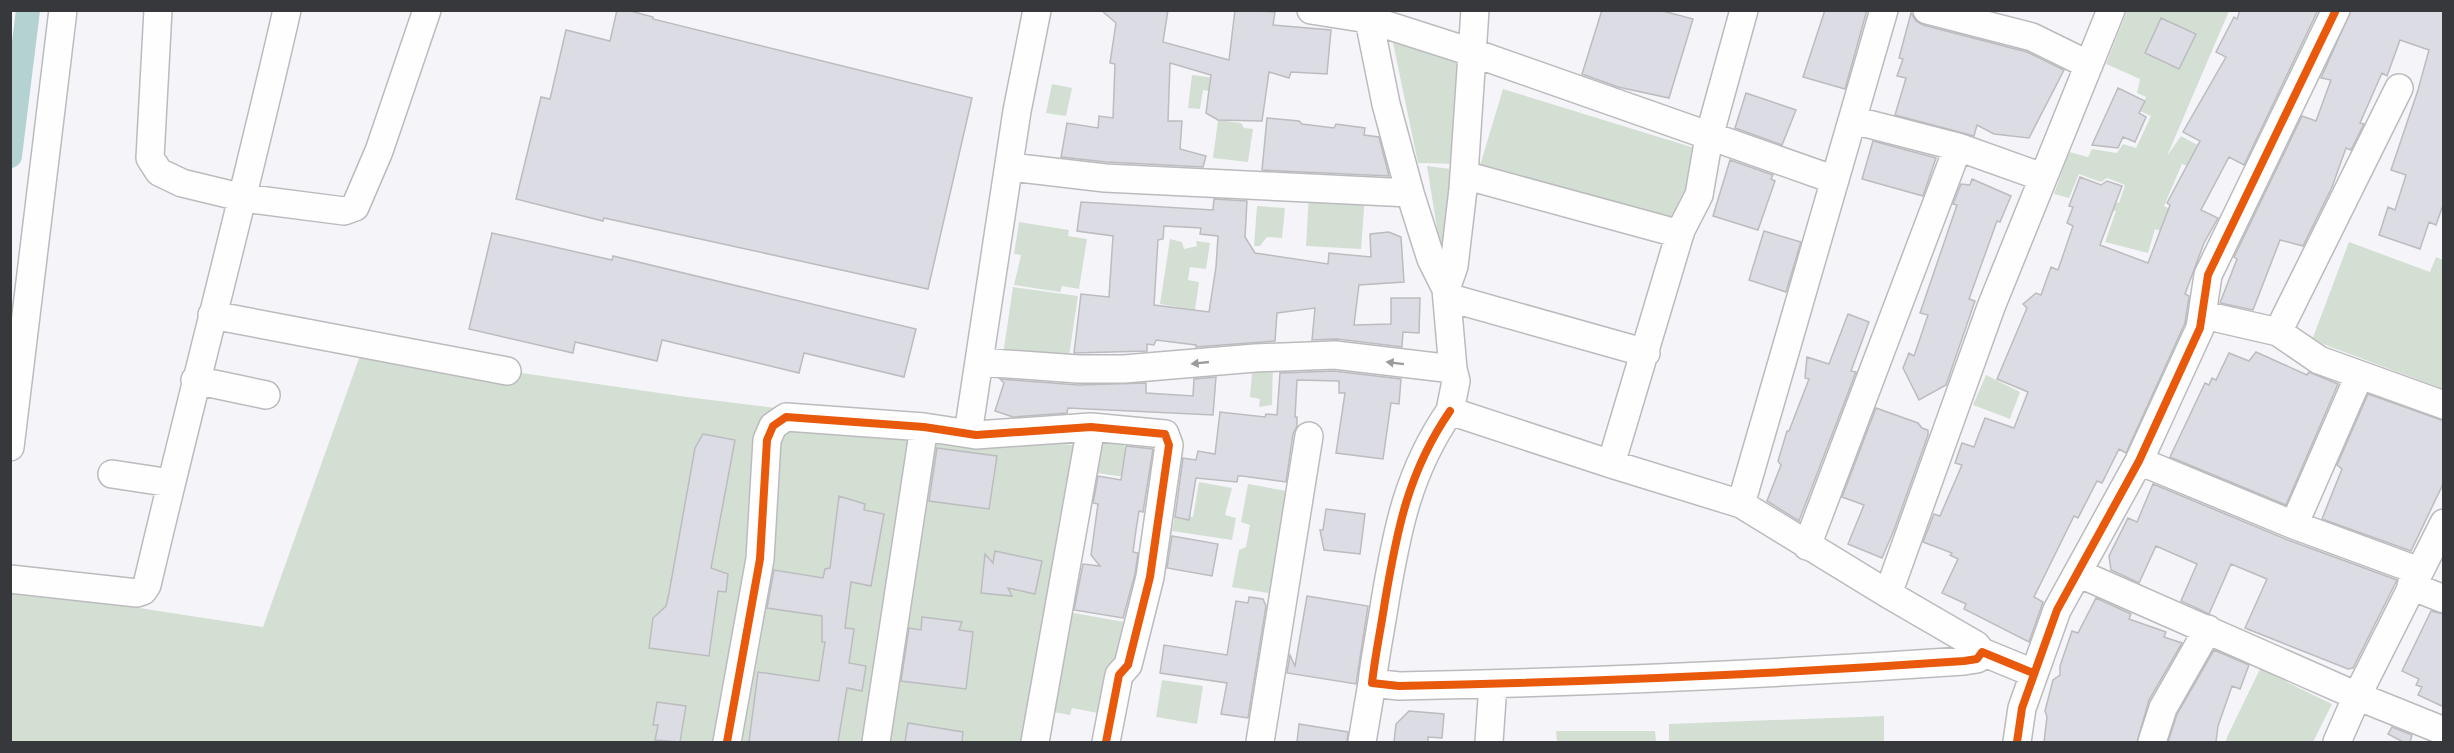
<svg xmlns="http://www.w3.org/2000/svg" width="2454" height="753" viewBox="0 0 2454 753" font-family="'DM Sans',sans-serif">
  <style>
    .green { fill: #d4dfd4 }
    .lines { fill: none; stroke-linecap: round; stroke-linejoin: round }
    .canal { stroke: #b5d2d3; stroke-width: 24 }
    .building { fill: #dbdce4; stroke: #bcbcbf; stroke-width: 1.5; fill-rule: evenodd }
    .minor-casing { stroke: #bbbbbe; stroke-width: 30 }
    .minor { stroke: #fefefe; stroke-width: 27 }
    .cycleway-casing { stroke: #fff; stroke-width: 11 }
    .cycleway { stroke: #e8590c; stroke-width: 8 }
    .oneway { fill: #9a9b9c }
  </style>
  <rect width="100%" height="100%" fill="#f5f5f9"/>
  <path class="green" d="M2127,11H2229L2167,156L2181,136L2225,160L2216,177L2182,164L2164,206L2195,221L2186,240L2155,229L2148,253L2105,242L2116,211L2111,210L2112,202L2119,203L2125,185L2107,178L2101,182L2079,174L2069,198L2054,194L2069,152L2088,157L2092,149L2117,153L2123,144L2136,148L2151,116L2140,111L2146,97L2137,93L2140,79L2106,64Z
    M1392,38L1463,65L1459,164L1418,163Z
    M1192,75L1239,81L1237,95L1203,90L1200,109L1188,108Z
    M1052,84L1072,88L1066,116L1046,113Z
    M1503,89L1701,150L1681,230L1478,172Z
    M1218,120L1241,123L1244,128L1253,129L1248,162L1213,158Z
    M1427,166L1459,170L1442,260Z
    M1309,193L1365,196L1361,249L1306,246Z
    M1257,206L1285,208L1282,238L1267,237L1260,246H1254Z
    M1019,222L1069,230L1068,236L1087,239L1079,289L1062,286L1060,292L1014,285L1021,255L1014,254Z
    M1170,239L1182,242L1184,249L1197,246L1196,241L1210,243L1206,269L1190,267L1188,280L1199,282L1195,310L1160,304Z
    M2349,242L2430,272L2436,257L2443,260V389L2312,340Z
    M1013,287L1078,296L1068,363L1006,353L1004,348Z
    M362,350L687,397L1080,446L1035,742H11L10,588L263,627Z
    M1273,361L1272,405L1259,407L1260,399L1250,397L1253,362Z
    M1986,375L2020,392L2010,419L1973,405Z
    M1096,430L1126,434L1124,447L1139,449L1135,465L1156,468L1154,481L1089,472Z
    M1199,482L1232,488L1225,515L1236,518L1232,540L1172,531L1175,514L1193,517Z
    M1248,484L1298,493L1279,595L1232,587L1239,550L1246,547L1250,525L1241,522Z
    M1063,611L1130,623L1103,714L1072,708L1070,715L1049,711Z
    M2260,669L2332,704L2313,742H2226L2227,737Z
    M1162,680L1203,686L1197,724L1156,717Z
    M1884,716V742H1669V724Z
    M1556,731H1655L1656,742H1557Z"/>
  <g class="lines">
    <path class="canal" d="M10,156L28,10"/>
  </g>
  <path class="building" d="M617,10H627L653,17V19L972,98L928,289L604,218L603,221L516,199L541,97L550,99L566,30L610,41Z
    M1101,10H1168L1163,42L1229,60L1235,10L1275,12L1273,25L1331,30L1327,74L1291,72L1289,78L1269,72L1262,121L1218,120L1206,113L1211,75L1170,63L1168,121H1182L1180,149L1206,156L1203,167L1106,162L1061,157L1067,123L1098,128L1099,116L1113,118L1115,64L1110,63L1116,23Z
    M1602,10H1659L1693,19L1669,98L1618,87L1582,74Z
    M1825,10H1867L1845,89L1803,77Z
    M2240,10H2318L2244,165L2229,157L2201,210L2218,218L2204,243L2185,294L2189,296L2185,323L2126,453L2119,449L2102,483L2097,481L2078,518L2074,516L2034,597L2043,602L2029,642L1964,609L1966,604L1942,593L1958,559L1950,555L1952,553L1923,542L1934,514L1940,516L1962,465L1955,463L1962,443L1974,447L1985,418L2014,428L2028,392L1997,379L2027,308L2023,304L2036,293L2041,295L2051,267L2058,270L2073,226L2067,223L2073,207L2069,206L2080,177L2101,185L2107,181L2122,186L2100,245L2148,263L2170,205L2167,203L2200,141L2183,132L2226,57L2216,52L2234,17L2237,19Z
    M2351,10H2444V202L2436,225L2429,222L2420,249L2379,235L2388,207L2395,210L2406,175L2391,170L2418,90L2429,50L2400,40L2387,76L2382,73L2360,123L2364,124L2351,150L2346,148L2332,187L2303,246L2280,240L2253,310L2220,303L2237,259L2234,257L2302,116L2316,121L2331,80L2321,78Z
    M1911,13L1916,21L1923,25L2027,52L2064,70L2029,138L1994,134L1977,125L1974,136L1895,115L1906,78L1897,76L1903,59L1899,58Z
    M2161,18L2196,34L2179,69L2145,53Z
    M2118,88L2145,101L2139,113L2146,117L2135,142L2123,137L2118,148L2092,145Z
    M1746,93L1796,110L1782,145L1735,128Z
    M1267,118L1299,121L1302,124L1334,128L1336,124L1365,128L1364,135L1379,137L1389,176L1262,170Z
    M1873,141L1936,158L1923,196L1862,179Z
    M1730,160L1773,175L1771,179L1775,181L1758,230L1713,216Z
    M1972,179L2011,196L2000,222L1997,221L1969,299L1975,301L1946,385L1919,400L1903,368L1909,353L1914,356L1928,315L1920,313L1957,205L1953,204L1961,184L1970,185Z
    M1214,199L1247,201L1245,237L1255,253L1328,264L1329,253L1371,257L1370,234L1389,232L1401,237L1404,282L1359,285L1354,325L1391,324V298H1420L1419,333L1403,332L1402,347L1337,339L1312,340L1315,308L1277,313L1275,341L1196,347V345L1156,340L1154,345L1147,344V351L1074,353L1081,294L1109,297L1113,236L1077,231L1081,202L1213,210ZM1164,226L1201,228L1200,234L1218,236L1216,267L1209,312L1154,305L1158,240L1163,239Z
    M1764,231L1801,242L1786,292L1749,280Z
    M492,233L612,260L613,256L916,329L904,377L804,353L799,373L662,340L657,361L575,342L573,353L469,329Z
    M1848,314L1869,322L1851,371L1856,372L1799,521L1767,501L1781,465L1778,461L1787,431H1789L1809,379L1805,378L1807,357L1829,364Z
    M2256,352L2307,375L2309,372L2338,384L2286,505L2170,457L2205,383L2209,385L2212,378L2216,380L2229,353L2249,361Z
    M1334,371L1401,379L1399,404L1391,403L1383,459L1336,453L1345,393H1339V381L1297,380L1295,417H1297V426L1293,434L1286,482L1242,476H1238L1237,482L1196,478L1189,520L1175,517L1183,458L1196,460L1198,451L1215,454L1220,412L1265,417L1266,414L1277,415L1280,373Z
    M1216,377L1213,415L1068,408L1067,413L1013,417L995,411L1004,383L1000,379L1078,385L1146,383V393L1193,396L1194,379Z
    M2368,394L2444,421V482L2411,551L2322,519L2342,469L2337,465Z
    M1876,408L1918,423L1922,428L1928,430V435L1894,530L1882,558L1848,544L1864,505L1842,497Z
    M703,434L735,440L711,568L728,574L726,592L718,591L709,656L649,648L653,618L666,606L669,593L695,448Z
    M1126,446L1153,449L1143,512L1139,511L1136,530L1133,552L1138,553L1135,574L1123,618L1074,610L1083,564L1100,566L1091,555L1098,504L1093,503L1098,476L1121,480Z
    M937,448L997,456L989,509L929,501Z
    M2153,484L2288,540L2397,580L2353,668L2348,669L2245,628L2267,579L2231,564L2209,614L2181,601L2197,564L2156,546L2139,583L2111,570L2109,556L2128,518L2137,522Z
    M839,496L865,504L864,510L884,514L871,586L851,582L845,628L854,629L849,663L866,666L862,691L847,688L838,742H749L758,672L819,681L825,642H822V616L767,608L774,570L823,578L825,569L830,568Z
    M1326,509L1365,514L1360,554L1324,550L1320,530H1323Z
    M1172,536L1218,544L1212,576L1167,568Z
    M995,551L1042,561L1035,594L1008,588L1012,596L981,593L985,554L993,563Z
    M1307,596L1368,606L1356,684L1287,673L1290,655L1295,666Z
    M1249,597L1263,599L1266,606L1248,718L1221,714L1227,683L1160,673L1164,645L1227,655L1236,601L1248,603Z
    M2096,598L2131,614L2129,619L2166,632L2164,637L2182,643L2149,700L2137,742H2044L2047,717L2045,711L2053,680L2060,675V666L2072,631L2078,633Z
    M2431,611L2444,614V707L2418,695L2422,687L2416,685L2419,679L2402,671Z
    M922,617L962,622L959,630L973,632L966,689L901,681L909,628L921,630Z
    M2214,650L2249,665L2240,689L2232,686L2218,726L2216,742H2168L2177,714Z
    M657,702L686,706L680,742L655,740L658,725H653Z
    M1409,711L1444,714L1442,738L1428,737V742H1394L1396,724Z
    M908,723L963,732L962,742H905Z
    M1299,724L1348,732L1347,742H1297Z
    M2392,727L2412,735L2410,742H2403L2388,734Z"/>
  <g class="lines">
    <g class="minor-casing">
      <path id="minor" d="M158,10L150,158L159,172L182,183L244,198L344,211L355,207L379,151L427,10
        M1311,10L1368,19L1471,52L1835,180
        M1367,10L1386,104L1410,193L1431,259L1446,289L1453,369L1456,381L1450,411L1611,464L1741,504
        M1884,10L1741,504L1888,594L1976,645L1982,652
        M1927,10L2032,37L2089,65
        M1853,120L1958,147L2042,177
        M1010,167L1105,178L1410,193
        M1464,175L1680,234
        M1446,289L1454,266L1463,189L1475,10
        M1447,297L1646,353
        M212,315L507,371
        M2204,315L2278,332L2319,360L2444,405
        M2278,332L2399,88
        M980,362L1078,369H1124L1255,358L1335,355L1453,369
        M195,380L266,395
        M1450,411C1408,472 1397,530 1385,601C1381,628 1375,656 1372,683L1399,686C1588,682 1776,674 1964,661L1977,659L1982,652L2033,673
        M971,433L969,427L1017,111L1037,10
        M10,447L63,10
        M2139,461L2294,525L2419,571
        M1611,464L1681,230L1699,195L1709,137L1744,10
        M112,474L171,483
        M2294,525L2359,376
        M1807,546L1958,147
        M2078,573L2357,696L2444,731
        M10,579L137,593L143,591L147,585C192,393 243,203 287,10
        M2411,586L2444,599
        M1888,594L1991,307L2111,10
        M727,742L760,559L767,440L773,426L786,417L924,427L976,435L1091,427L1165,434L1169,445L1150,577L1128,665L1119,675L1106,742
        M876,742L924,427
        M1035,742L1091,427
        M1260,742L1309,436
        M1362,742L1372,683
        M1489,742L1493,684
        M2017,742L2022,708L2057,610L2139,461L2200,328L2208,275L2336,10
        M2152,742L2163,708L2208,629
        M2337,742L2357,696L2444,523"/>
    </g>
    <use href="#minor" class="minor"/>
    <g class="cycleway-casing">
      <path id="cycleway" d="M1450,411C1408,472 1397,530 1385,601C1381,628 1375,656 1372,683L1399,686C1588,682 1776,674 1964,661L1977,659L1982,652L2033,673
        M727,742L760,559L767,440L773,426L786,417L924,427L976,435L1091,427L1165,434L1169,445L1150,577L1128,665L1119,675L1106,742
        M2017,742L2022,708L2057,610L2139,461L2200,328L2208,275L2336,10"/>
    </g>
    <use href="#cycleway" class="cycleway"/>
  </g>
  <defs><path id="oneway-solid" d="M-6-.8H1V-3.2L6.5 0L1 3.2V.8H-6Z" transform="scale(1.5)"/></defs>
  <g class="oneway">
    <use href="#oneway-solid" transform="translate(1200 363) rotate(174)"/>
    <use href="#oneway-solid" transform="translate(1395 363) rotate(-173)"/>
  </g>
  <rect width="2454" height="753" fill="none" stroke="#37383b" stroke-width="24"/>
</svg>
